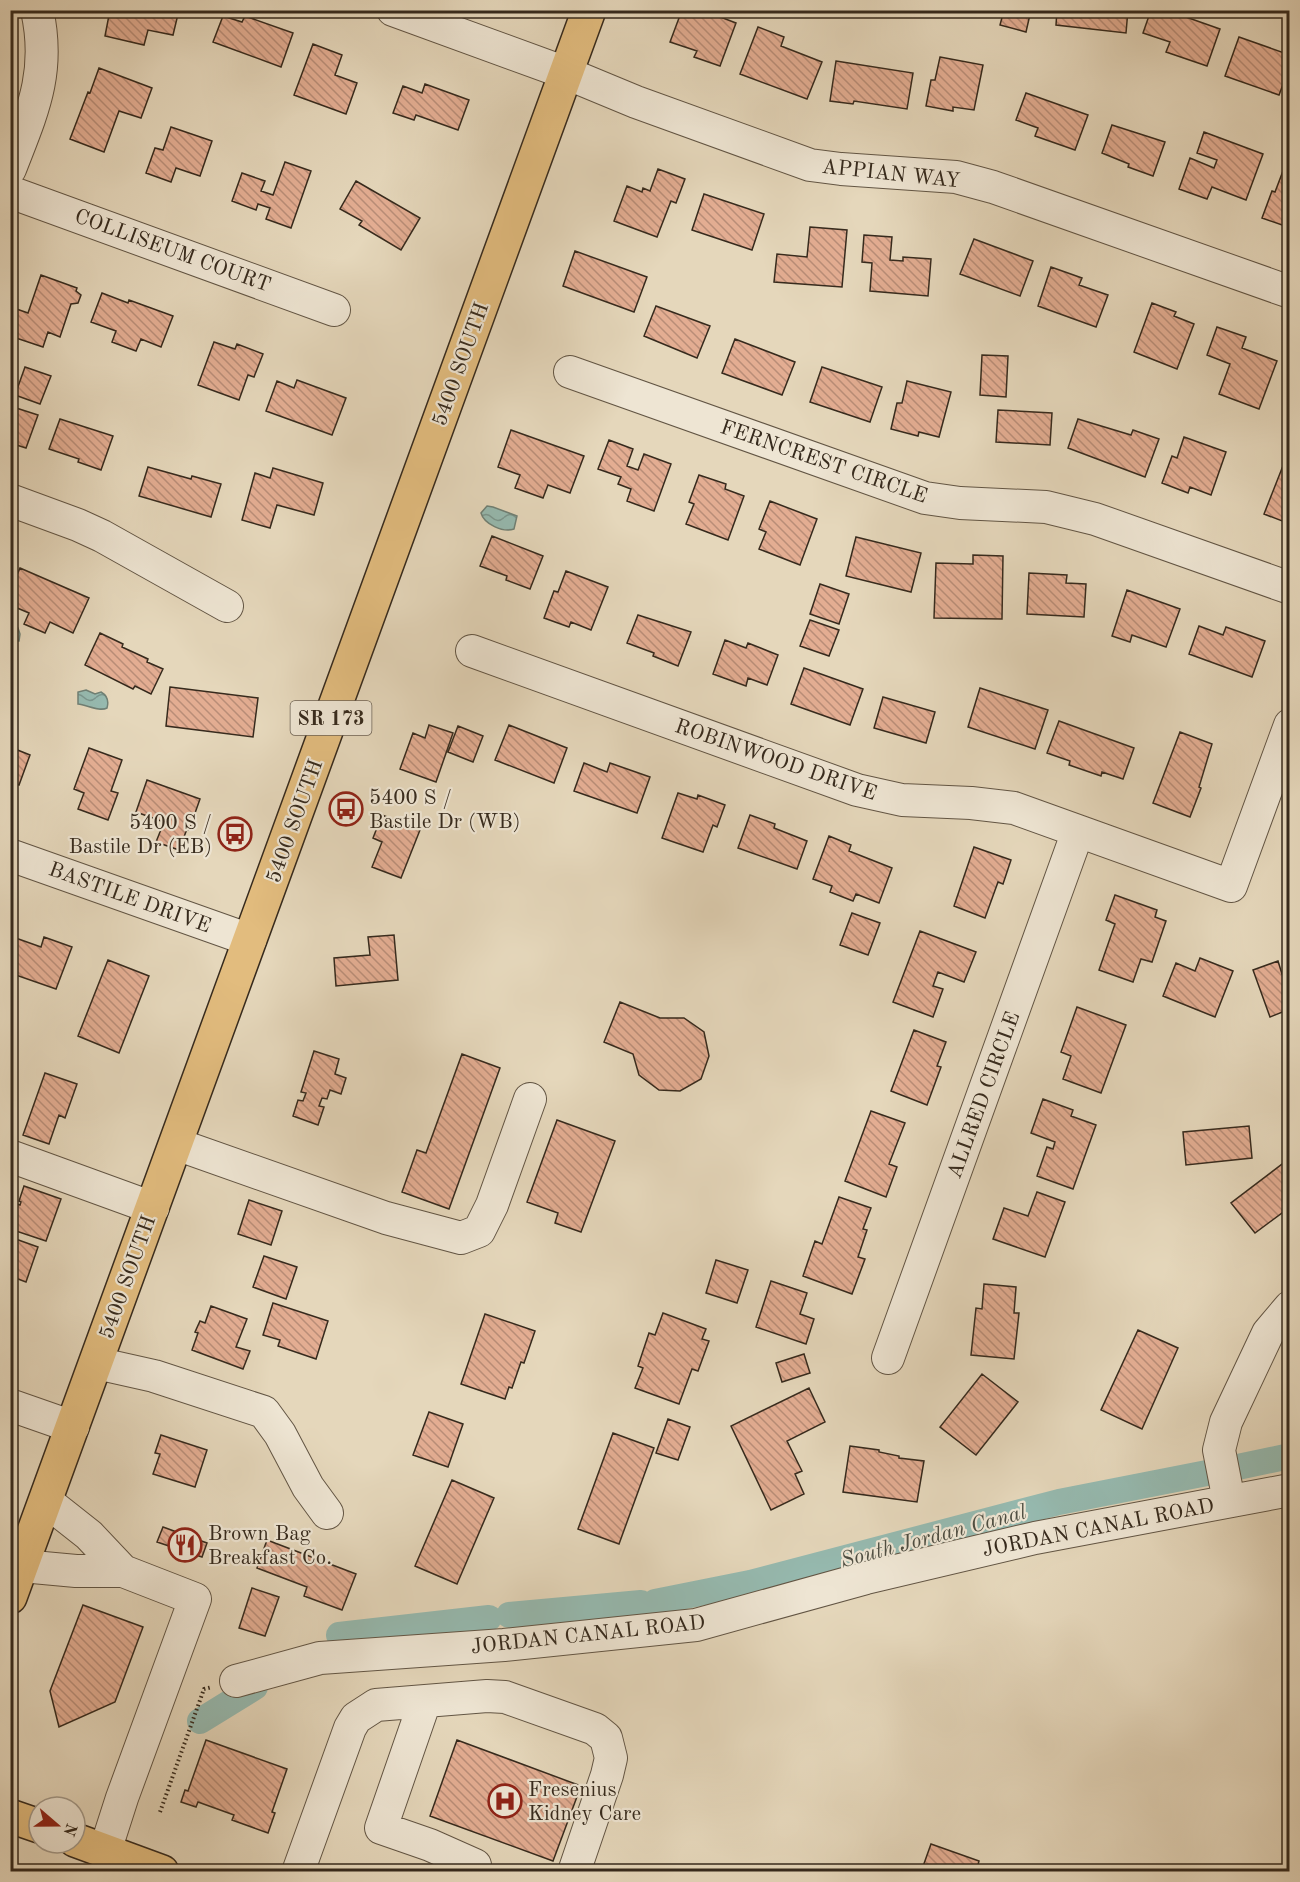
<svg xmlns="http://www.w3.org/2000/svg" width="1300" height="1882" viewBox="0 0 1300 1882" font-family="'Old Standard TT',serif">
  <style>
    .water { fill: url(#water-waves); stroke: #708075; stroke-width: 1.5 }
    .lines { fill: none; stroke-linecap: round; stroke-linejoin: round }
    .canal { stroke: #96bab0; stroke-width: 26 }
    .building { fill: url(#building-back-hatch); stroke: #362a1d; stroke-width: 1.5 }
    .minor-casing { stroke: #625544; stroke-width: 34 }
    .major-casing { stroke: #362a1d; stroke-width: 36 }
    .path { stroke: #362a1d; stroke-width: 4; stroke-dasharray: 1.5 3; stroke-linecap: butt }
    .minor { stroke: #eee5d3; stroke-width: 32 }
    .major { stroke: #e2bc7e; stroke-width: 33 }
    .labels { text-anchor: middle; stroke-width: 4.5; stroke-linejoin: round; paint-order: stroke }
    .shield { fill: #eee5d3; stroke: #6d6254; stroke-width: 1.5 }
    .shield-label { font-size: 20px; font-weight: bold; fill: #362a1d }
    .street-label { font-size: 21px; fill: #362a1d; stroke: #eee5d3 }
    .poi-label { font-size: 21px; fill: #362a1d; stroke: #eee5d3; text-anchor: start }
    .water-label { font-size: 22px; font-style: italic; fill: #4e4e42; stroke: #eee5d3 }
  </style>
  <defs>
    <pattern id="water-waves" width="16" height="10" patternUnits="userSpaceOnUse" patternTransform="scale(1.5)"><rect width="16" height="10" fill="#96bab0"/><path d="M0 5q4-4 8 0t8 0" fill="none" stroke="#7b978f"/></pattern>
    <pattern id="building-back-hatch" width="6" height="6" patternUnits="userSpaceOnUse" patternTransform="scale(1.5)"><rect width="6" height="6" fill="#e3ad92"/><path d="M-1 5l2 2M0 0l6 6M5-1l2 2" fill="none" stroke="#b98d77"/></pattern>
  </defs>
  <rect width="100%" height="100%" fill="#e5d7bb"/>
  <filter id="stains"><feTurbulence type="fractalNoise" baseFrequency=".00333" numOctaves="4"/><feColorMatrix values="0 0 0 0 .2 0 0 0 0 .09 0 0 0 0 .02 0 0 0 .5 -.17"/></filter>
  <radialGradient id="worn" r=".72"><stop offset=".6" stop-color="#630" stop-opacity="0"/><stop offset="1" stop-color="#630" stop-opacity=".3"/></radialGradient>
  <path class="water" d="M487,506L493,507L517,516L514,529C503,533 484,524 481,513Z
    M11,625L15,628H18L20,634L19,641H16L15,647L11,652Z
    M86,690L95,694L101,692C108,696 109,701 107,708C100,712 87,705 78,704V692Z"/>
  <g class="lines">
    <path class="canal" d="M1233,1468L1290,1456
      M655,1602L750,1583L1059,1502L1212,1472
      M509,1615L641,1603
      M339,1635L489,1618
      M200,1721L255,1687"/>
  </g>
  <path class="building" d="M110,10H179L173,35L148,30L144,45L105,36Z
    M682,10H702L736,23L720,66L694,57L697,51L670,42Z
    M1004,10H1031L1026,32L1000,25Z
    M1057,10H1128L1126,33L1056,25Z
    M1151,10H1166L1220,29L1207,66L1166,52L1170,42L1143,33Z
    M223,16L242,22L245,16L293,33L281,67L213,42Z
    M758,27L784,37L781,46L822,62L807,99L740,74Z
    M1239,37L1290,55V66L1279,95L1225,76Z
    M313,44L342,55L335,75L357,83L346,114L294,95Z
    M940,57L983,65L974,110L953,107V111L926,106L931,80H935Z
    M836,61L913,73L907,109L854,101L853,104L830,101Z
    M99,68L152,88L141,118L119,111L104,152L70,139L88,92L90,93Z
    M425,84L469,100L458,130L416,115L414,120L393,113L403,86L422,93Z
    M1026,93L1088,115L1075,150L1035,136L1038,128L1016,120Z
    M1112,125L1165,142L1153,176L1128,167L1129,164L1102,153Z
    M171,127L212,141L200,176L176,168L171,182L146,173L155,148L163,150Z
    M1204,132L1263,154L1246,200L1212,187L1207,199L1179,189L1190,158L1214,168L1217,160L1197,153Z
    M285,162L311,171L291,228L266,219L270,208L258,204L256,210L232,201L242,173L265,181L261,191L273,195Z
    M658,169L685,179L676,203L671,201L657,237L614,221L627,186L642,192L643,188L650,191Z
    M1283,171L1290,173V222L1288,227L1262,218L1272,191L1275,192Z
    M356,181L420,218L401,250L359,225L362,221L340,209Z
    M704,194L764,214L752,250L692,230Z
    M810,227L847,230L842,287L774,282L777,254L807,257Z
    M864,235L892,237L890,260L903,261V257L931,259L928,296L870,291L872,263L862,262Z
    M974,239L1033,261L1020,296L960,274Z
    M575,251L647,277L634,312L563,286Z
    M1051,267L1082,278L1079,285L1108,295L1096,327L1038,306Z
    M41,275L77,288L76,291L81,295L78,303L71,304L60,337L48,332L43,347L10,336L11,307L28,313Z
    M102,293L128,303L129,300L173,316L161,347L141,339L136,351L112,342L116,331L91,322Z
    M1152,303L1176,312L1174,316L1194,324L1177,369L1134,352Z
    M656,306L710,326L697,358L644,336Z
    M1217,327L1246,337L1242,348L1277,361L1259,409L1219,394L1230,364L1207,355Z
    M735,339L795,362L782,395L722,373Z
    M214,342L235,349L237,344L263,354L254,377L248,375L239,400L198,385Z
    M982,355L1008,356L1006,397L980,395Z
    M25,367L51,376L40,404L15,395Z
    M822,367L882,387L870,422L810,402Z
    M297,380L346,398L332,435L266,411L277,381L294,388Z
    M907,381L951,392L939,437L919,432L918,436L891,429L897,403H902Z
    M10,406L38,415L26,448L10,443Z
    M998,410L1052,413L1050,445L996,442Z
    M60,419L113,436L101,470L78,462L79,459L49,449Z
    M1078,419L1131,435L1133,430L1159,439L1145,477L1068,448Z
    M511,430L584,456L570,493L548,485L543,498L515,488L520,475L498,467Z
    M1184,437L1226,452L1211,495L1190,487L1188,493L1162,483L1172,456L1177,458Z
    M609,440L633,449L627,466L638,470L644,454L671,464L654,511L627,501L631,489L618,484L621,477L598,469Z
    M1288,453L1290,454V524L1264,514Z
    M148,467L191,479L192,476L221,484L211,517L139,496Z
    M273,468L323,483L314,515L277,505L270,528L242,520L255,473L270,478Z
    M699,475L726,484L725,489L744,496L728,540L686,524L694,504L689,502Z
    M770,501L817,519L800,565L759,549L766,532L759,529Z
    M492,536L543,556L530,589L506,580L507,576L480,566Z
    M856,537L921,553L911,592L846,576Z
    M973,555L1003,556L1002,619L934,618L936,563L973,564Z
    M20,568L89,598L73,633L50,622L45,633L24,624L29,613L10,605V591Z
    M566,571L608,587L591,630L571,622L569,627L544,618L554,591L558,592Z
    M1029,573L1067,575L1066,583L1086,584L1084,617L1027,614Z
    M820,584L849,594L839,624L810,614Z
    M1127,590L1180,609L1166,647L1132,635L1130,642L1112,636Z
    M638,615L691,632L678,666L653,656L654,653L627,643Z
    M810,620L839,630L829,656L800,646Z
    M1199,626L1223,635L1226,627L1265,641L1252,677L1189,654Z
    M100,633L123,644L122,647L148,659L147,662L163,669L151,694L135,686L133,689L85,665Z
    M725,640L746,648L748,643L778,655L767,685L748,678L746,686L713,674Z
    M804,668L863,689L850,725L791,704Z
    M170,687L258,698L253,737L166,726Z
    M980,688L1048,710L1035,749L968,727Z
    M883,697L935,712L926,743L874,728Z
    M1059,721L1134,748L1123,779L1102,772L1101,776L1069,765L1070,761L1047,753Z
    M429,725L453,733L436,782L400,769L413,733L425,738Z
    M509,725L567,748L554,783L495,760Z
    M458,726L483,736L473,762L448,752Z
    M1180,732L1212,744L1199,787L1201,788L1190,817L1153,803Z
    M10,747L30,755L19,785L10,782Z
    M89,748L122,760L111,791L118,793L108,820L78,809L84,793L74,789Z
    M584,763L607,772L610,763L650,777L637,813L574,791Z
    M147,780L200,799L189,830L187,829L179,850L156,842L164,822L136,812Z
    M678,793L697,799L698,795L725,805L717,827L713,825L703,852L662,838Z
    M382,815L420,830L401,878L372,867L382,842L373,838Z
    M750,815L775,824L774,828L807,841L797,869L738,848Z
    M829,836L851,845L849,851L892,868L879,903L856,894L853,901L830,892L832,886L813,879Z
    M974,847L1011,860L1003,884L998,882L985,918L954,906Z
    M1115,895L1157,910L1155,917L1166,921L1152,962L1141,959L1133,982L1099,970L1115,924L1106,920Z
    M852,913L880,923L868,955L840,945Z
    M920,931L976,952L964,982L938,972L933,986L943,989L933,1017L893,1002Z
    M394,935L398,980L336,986L334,958L370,955L368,937Z
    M10,936L41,947L44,937L72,947L56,989L10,973Z
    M1200,958L1233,971L1215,1017L1163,996L1176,963L1195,971Z
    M108,960L149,976L119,1053L78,1036Z
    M1278,961L1282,974L1290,971V1009L1270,1017L1253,970Z
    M620,1002L660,1018H684L704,1032L709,1056L701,1079L680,1091L659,1090L639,1075L633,1054L604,1042Z
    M1077,1007L1126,1025L1101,1093L1063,1079L1071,1056L1061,1052Z
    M914,1030L946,1042L937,1066L941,1067L927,1105L891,1091Z
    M314,1051L339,1059L335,1074L346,1078L341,1094L330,1090L327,1099L322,1098L319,1106L324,1107L318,1125L293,1116L298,1100L303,1101L306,1093L301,1092Z
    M462,1054L500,1068L449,1209L402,1192L417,1150L426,1153Z
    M45,1073L77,1084L65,1118L59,1115L49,1144L23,1135Z
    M1043,1099L1073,1110L1071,1116L1096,1125L1073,1189L1037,1176L1047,1147L1053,1149L1055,1142L1031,1133Z
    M871,1111L905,1123L889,1164L897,1167L886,1197L845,1181Z
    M557,1120L615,1141L581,1232L555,1223L558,1213L527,1202Z
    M1249,1126L1252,1158L1186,1165L1183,1132Z
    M1290,1158V1207L1255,1233L1231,1203Z
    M24,1186L61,1199L46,1241L10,1229V1202L20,1205L21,1202L19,1201Z
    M1037,1192L1065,1202L1045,1257L993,1239L1004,1208L1028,1216Z
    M839,1197L871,1208L863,1229L867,1230L858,1257L865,1259L852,1294L803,1276L815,1241L822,1244Z
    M249,1200L282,1211L271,1245L238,1234Z
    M10,1237L38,1247L26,1282L10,1276Z
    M264,1256L297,1267L286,1299L253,1287Z
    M716,1260L748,1270L737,1303L706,1293Z
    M771,1281L807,1293L800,1314L814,1319L806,1344L756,1327Z
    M984,1284L1016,1287L1014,1313H1019L1014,1359L971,1355L976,1308L982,1309Z
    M10,1293L17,1295L10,1314Z
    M273,1303L328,1321L316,1359L278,1346L280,1340L263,1335Z
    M211,1306L247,1319L236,1347L250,1351L243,1369L192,1350L198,1333L195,1332L200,1321L205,1323Z
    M663,1313L706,1329L702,1339L709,1341L698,1371L692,1369L679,1404L635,1388L643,1368L638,1366L649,1333L655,1335Z
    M485,1314L535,1331L524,1363L521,1362L512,1388L509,1387L505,1399L461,1384Z
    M1138,1330L1178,1348L1142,1429L1101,1410Z
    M804,1354L810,1373L782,1382L776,1363Z
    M982,1374L1018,1402L976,1455L940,1427Z
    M809,1388L825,1422L787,1441L802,1471L795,1474L804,1494L771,1510L731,1426Z
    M429,1412L463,1424L448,1467L413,1455Z
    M668,1419L690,1427L678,1460L656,1453Z
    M613,1433L654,1448L619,1544L578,1529Z
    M161,1435L207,1450L195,1487L153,1474L160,1454L155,1453Z
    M850,1446L879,1450V1452L899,1456V1458L924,1461L917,1502L843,1492Z
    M452,1480L494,1498L457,1584L415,1566Z
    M163,1527L207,1543L202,1557L157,1542Z
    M267,1540L356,1574L342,1610L304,1596L307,1587L257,1568Z
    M252,1588L279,1597L265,1636L239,1628Z
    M83,1605L143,1627L115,1702L59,1727L50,1691Z
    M206,1740L287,1769L272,1812L275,1813L268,1833L232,1820L234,1815L198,1802L196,1807L181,1802L185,1790L188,1791Z
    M457,1740L581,1786L553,1861L430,1816Z
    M931,1844L979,1861L976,1872H921Z"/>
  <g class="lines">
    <g class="minor-casing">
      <path id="minor" d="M393,10L566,73L636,102L810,165L841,169L956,177L993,187L1290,292
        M10,169C32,112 51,73 37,10
        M10,192L334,310
        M570,372L925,498L960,503L1046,507L1095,519L1290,588
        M10,500L78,525L102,536L227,606
        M472,651L857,790L902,800L971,803L1014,808L1231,886L1290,725
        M10,855L250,940
        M176,1144L386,1218L461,1238L479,1231L492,1205L530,1099
        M10,1156L153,1208
        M888,1358L1078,831
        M96,1363L154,1376L264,1412L280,1434L308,1487L327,1513
        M10,1405L73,1427
        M46,1501L89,1535L123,1571
        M1229,1501L1219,1450L1226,1422L1268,1333L1290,1307
        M22,1566L76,1571H123L195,1599L122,1798L105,1851
        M236,1681L320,1658L504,1645L696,1625L866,1578L1035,1538L1290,1490
        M425,1701L381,1828L430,1845L475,1865
        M298,1872L350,1728L356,1718L376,1705L487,1696L505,1697L595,1729L606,1738L611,1758L607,1775L574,1872"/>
    </g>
    <g class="major-casing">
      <path id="major" d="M10,1597L589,10
        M10,1816L39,1826
        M75,1840L162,1872"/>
    </g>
    <path class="path" d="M160,1812L204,1689L212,1687"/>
    <use href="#minor" class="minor"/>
    <use href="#major" class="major"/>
  </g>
  <defs>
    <g id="bus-ring" transform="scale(1.725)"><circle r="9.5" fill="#eee5d3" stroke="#8f2418" stroke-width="1.5"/><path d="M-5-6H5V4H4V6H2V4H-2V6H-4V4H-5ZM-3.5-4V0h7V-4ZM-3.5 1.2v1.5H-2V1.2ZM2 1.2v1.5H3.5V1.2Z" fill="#8f2418"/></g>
    <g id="restaurant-ring" transform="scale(1.725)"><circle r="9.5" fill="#eee5d3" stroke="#8f2418" stroke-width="1.5"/><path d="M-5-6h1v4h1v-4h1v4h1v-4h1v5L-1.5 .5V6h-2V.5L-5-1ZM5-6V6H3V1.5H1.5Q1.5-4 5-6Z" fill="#8f2418"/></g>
    <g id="hospital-ring" transform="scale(1.725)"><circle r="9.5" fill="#eee5d3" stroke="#8f2418" stroke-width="1.5"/><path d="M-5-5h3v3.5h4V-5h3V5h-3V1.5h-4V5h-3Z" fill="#8f2418"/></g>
  </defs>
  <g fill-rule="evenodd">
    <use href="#bus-ring" x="346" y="809"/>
    <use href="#bus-ring" x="235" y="834"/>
    <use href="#restaurant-ring" x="185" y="1545"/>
    <use href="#hospital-ring" x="505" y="1801"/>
  </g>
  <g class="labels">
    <rect class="shield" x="290.5" y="701" width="81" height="34" rx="4.5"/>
    <g class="shield-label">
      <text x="331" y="725">SR 173</text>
    </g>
    <g class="street-label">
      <text transform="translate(891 173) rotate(6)" y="7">APPIAN WAY</text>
      <text transform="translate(173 250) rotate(20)" y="7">COLLISEUM COURT</text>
      <text transform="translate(460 364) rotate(-70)" y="7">5400 SOUTH</text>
      <text transform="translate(824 461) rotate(19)" y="7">FERNCREST CIRCLE</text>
      <text transform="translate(776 759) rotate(19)" y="7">ROBINWOOD DRIVE</text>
      <text transform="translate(294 821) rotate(-70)" y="7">5400 SOUTH</text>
      <text transform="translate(130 897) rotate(20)" y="7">BASTILE DRIVE</text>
      <text transform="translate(983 1095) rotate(-70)" y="7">ALLRED CIRCLE</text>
      <text transform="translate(127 1277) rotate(-70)" y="7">5400 SOUTH</text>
      <text transform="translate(1098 1527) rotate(-11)" y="7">JORDAN CANAL ROAD</text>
      <text transform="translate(588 1634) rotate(-6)" y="7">JORDAN CANAL ROAD</text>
    </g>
    <g class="poi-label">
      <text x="369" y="804">5400 S /<tspan x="369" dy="24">Bastile Dr (WB)</tspan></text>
      <text x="212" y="829" text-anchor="end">5400 S /<tspan x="212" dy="24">Bastile Dr (EB)</tspan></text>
      <text x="208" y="1540">Brown Bag<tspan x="208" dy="24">Breakfast Co.</tspan></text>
      <text x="528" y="1796">Fresenius<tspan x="528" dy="24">Kidney Care</tspan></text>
    </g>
    <g class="water-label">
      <text transform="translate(933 1535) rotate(-15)" y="8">South Jordan Canal</text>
    </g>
  </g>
  <rect width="1300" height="1882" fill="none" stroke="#e5d7bb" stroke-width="36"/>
  <rect x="12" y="12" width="1276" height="1858" fill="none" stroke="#362a1d" stroke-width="3"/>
  <rect x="18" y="18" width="1264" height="1846" fill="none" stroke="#362a1d" stroke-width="1.5"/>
  <g transform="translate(57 1825) rotate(110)"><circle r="28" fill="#eee5d3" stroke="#a49a8a" stroke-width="1.5"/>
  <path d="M0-4.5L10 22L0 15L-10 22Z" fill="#8f2418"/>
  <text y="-9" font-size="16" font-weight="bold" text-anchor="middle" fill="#362a1d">N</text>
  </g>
  <rect width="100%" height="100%" filter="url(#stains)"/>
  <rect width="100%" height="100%" fill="url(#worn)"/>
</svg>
